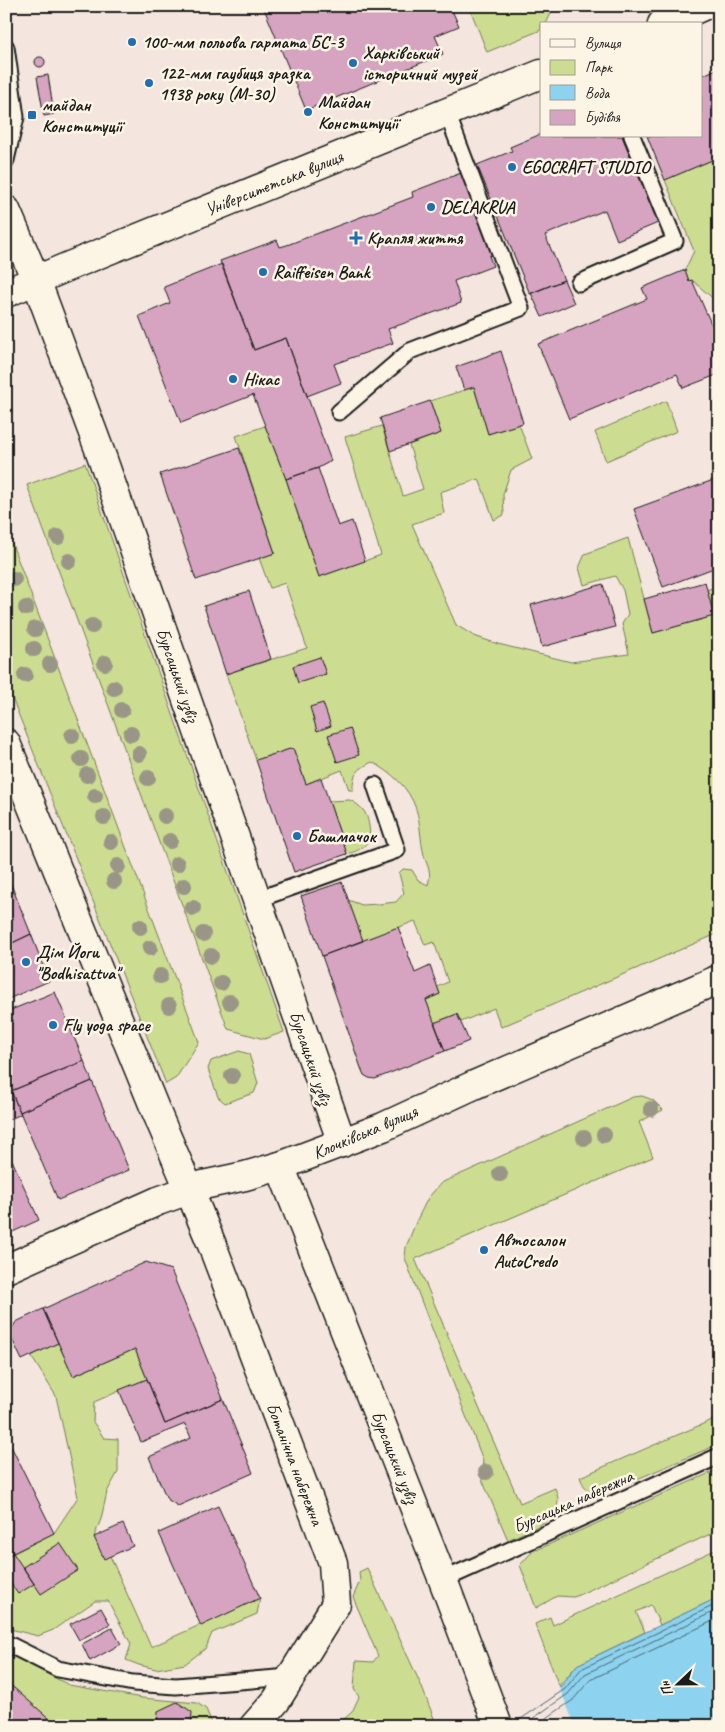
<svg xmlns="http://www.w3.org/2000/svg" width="725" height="1732" viewBox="0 0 725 1732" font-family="Caveat,sans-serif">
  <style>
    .green { fill: #ccdd91; stroke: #747c56 }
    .water { fill: #8dd2ee; stroke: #60899a }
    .pier { fill: #f4e5de }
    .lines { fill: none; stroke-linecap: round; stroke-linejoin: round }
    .shore { stroke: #496570; stroke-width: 1 }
    .building { fill: #d6a4c1; stroke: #1c1c1c }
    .service-casing { stroke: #1c1c1c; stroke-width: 19 }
    .minor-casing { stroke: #1c1c1c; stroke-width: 31 }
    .tertiary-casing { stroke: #1c1c1c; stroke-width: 31 }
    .primary-casing { stroke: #1c1c1c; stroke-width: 31 }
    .service { stroke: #fcf5e5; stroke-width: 15 }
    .minor { stroke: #fcf5e5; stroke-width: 28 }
    .tertiary { stroke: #fcf5e5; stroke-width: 28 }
    .primary { stroke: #fcf5e5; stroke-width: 28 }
    .tree { fill: #9a9687 }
    .poi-dot { fill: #1f6fb2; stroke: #fcf5e5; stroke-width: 2 }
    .labels { text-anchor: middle; stroke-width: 5; stroke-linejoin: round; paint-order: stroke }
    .poi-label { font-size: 18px; font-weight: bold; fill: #1c1c1c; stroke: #fcf5e5; text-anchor: start }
    .street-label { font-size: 18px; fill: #1c1c1c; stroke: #fcf5e5 }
  </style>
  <rect width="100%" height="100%" fill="#f4e5de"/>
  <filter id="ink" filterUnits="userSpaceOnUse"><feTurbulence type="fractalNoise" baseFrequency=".02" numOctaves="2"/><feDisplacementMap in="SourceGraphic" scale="10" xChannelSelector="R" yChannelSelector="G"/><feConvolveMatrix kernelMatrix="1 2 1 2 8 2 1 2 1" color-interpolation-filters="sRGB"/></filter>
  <g filter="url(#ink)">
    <path class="green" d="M469,6H550L552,11L546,24H541V30L487,52Z
      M719,157V301L717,302L692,280L689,281L685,270L694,251L665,180Z
      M474,387L488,434L519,424L532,459L511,470L503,494L504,515L494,520L479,479L440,492L444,513L412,524L456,625L474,636L498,644L571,662L629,654L622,624L628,614L623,590L615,576L584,585L579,568L585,554L628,538L653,633L714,616L707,590L719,585V933L501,1027L494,1008L461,1022L457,1014L434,1023L426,1000L440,994L437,987L448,982L434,942L425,945L415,921L363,941L348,900L362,905L379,904L396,902L404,893L399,873L403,869L412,870L418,880L428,885C432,869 428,870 424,855C420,840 421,824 416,809C409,787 391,772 372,762C358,769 352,774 353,790H349L342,770L306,784L293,748L256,760L226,674L307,648L285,583L270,588L259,558L275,553L236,436L265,426L286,479L319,577L381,555L345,437L382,426L403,496L423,489L409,445L441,433L430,401Z
      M666,401L677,431L606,461L595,432Z
      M85,463L284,1032L264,1039L228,1029L27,485Z
      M6,528L199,1042L176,1078L166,1084L6,683Z
      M350,800C355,803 360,806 363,810C367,815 368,820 369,826C372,843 363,850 347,854L329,801Z
      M239,1051L249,1054L258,1083L254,1093L225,1103L218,1097L208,1069L211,1061Z
      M642,1096L653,1100L663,1110L639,1122L653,1157L415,1259L520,1503L555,1488C569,1519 530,1529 508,1540L481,1477L483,1460L412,1277L405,1258L406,1247L416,1222L428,1198L441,1183L633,1097Z
      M58,1343L73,1376L135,1349L147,1379L94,1402L93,1422L104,1438L118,1439V1472L107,1492L101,1519L94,1537L110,1556L151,1647L260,1598L257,1614L212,1633L206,1648L185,1664L156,1669L139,1665L126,1660L131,1644L108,1601H95L53,1630L38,1636L6,1628V1557L54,1533L78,1497L56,1396L31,1356Z
      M719,1417V1444L609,1491C593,1493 586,1494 580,1477Z
      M719,1469V1530L574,1597L557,1596L536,1608L520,1565L532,1552Z
      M719,1548V1597L660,1625L651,1605L636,1612L645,1632L577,1665L559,1686L535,1624L550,1617L553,1625Z
      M367,1568L421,1685L437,1726H336L352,1712L359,1697L354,1689L356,1661L373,1662L378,1656L353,1597L360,1581L359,1572Z
      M6,1653L69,1685L142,1698L197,1703L206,1709L211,1721L207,1726H58L6,1683Z"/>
    <path class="water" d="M719,1597V1726H502L562,1685L577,1665Z"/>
    <path class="pier" d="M558,1684L575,1726H499L500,1724Z"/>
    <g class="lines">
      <path class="shore" d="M512,1725L565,1689L581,1669L719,1603
        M522,1726L568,1694L585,1674L719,1609
        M535,1726L573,1700L590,1680L719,1618"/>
    </g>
    <path class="building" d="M263,6H450L459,26L435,36L443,54L306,110Z
      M35 62a5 5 0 1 1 10 0a5 5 0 1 1-10 0Z
      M719,68V157L665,180L647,136H701V76Z
      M48,75L54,114L44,116L37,77Z
      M541,134V136H622L658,223L617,240L605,210L545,235L564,280L530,294L477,165L512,151L510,147Z
      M461,173L492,255L489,256L493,266L454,281L461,303L388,329L393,343L334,364L341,383L307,396L286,338L254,350L220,261L277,240L280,247L287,245L413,197L412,192Z
      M222,264L254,350L286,338L331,461L318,468L286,479L253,395L181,423L139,316L170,303L164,287Z
      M685,270L689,281L692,280L719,342V374L683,388L677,374L569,419L538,344L647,299L642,288Z
      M564,280L574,303L542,317L531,293Z
      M501,351L523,423L488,434L474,387L464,390L456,367Z
      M430,401L441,433L390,451L380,418Z
      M239,448L275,553L196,580L160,474Z
      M318,468L338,526L352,521L365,561L319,577L286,479Z
      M719,478V566L663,587L634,509Z
      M705,582L714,616L653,633L644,599Z
      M603,584L615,627L542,647L531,605Z
      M249,591L271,659L226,674L204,606Z
      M320,657L326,674L298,683L293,666Z
      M323,703L331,726L317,731L310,707Z
      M350,728L359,755L337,762L328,735Z
      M293,748L306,784L321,778L347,854L294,872L256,760Z
      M6,872L31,934L6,946Z
      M342,882L363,941L322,956L301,896Z
      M398,927L415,973L430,966L440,994L426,1000L445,1051L375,1079L369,1078L364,1075L361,1068L322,956Z
      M31,934L49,981L6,1000V946Z
      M55,992L84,1061L11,1091L6,1080V1012Z
      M457,1014L469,1041L445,1051L434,1023Z
      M84,1061L92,1081L20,1112L11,1091Z
      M6,1080L21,1114L6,1121Z
      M92,1081L129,1170L58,1200L20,1112Z
      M12,1160L39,1220L6,1235V1162Z
      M146,1262L171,1270L223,1399L165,1424L135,1349L73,1376L43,1309Z
      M43,1309L58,1343L22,1360L9,1333L16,1322Z
      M6,1352L12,1367L6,1369Z
      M147,1379L165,1424L223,1399L253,1473L178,1506L167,1499L149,1457L191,1438L185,1424L141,1442L119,1390Z
      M6,1436L54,1533L13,1553L6,1540Z
      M218,1506L260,1598L201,1626L159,1533Z
      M123,1524L133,1546L104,1559L94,1537Z
      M6,1540L13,1553L6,1557Z
      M60,1543L78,1570L41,1594L23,1567Z
      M13,1553L34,1584L18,1594L6,1577V1557Z
      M101,1608L110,1624L79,1640L70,1624Z
      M112,1628L121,1644L90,1661L82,1644Z
      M7,1682L44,1714L58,1726H6Z
      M177,1702L192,1712L191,1726H157L158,1711Z"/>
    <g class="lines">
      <g class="service-casing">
        <path id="service" d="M6,47L16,117L6,160
          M579,283L675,241L632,136
          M339,412L410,351L521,308L447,113
          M256,900L397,850L375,785
          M443,1580L719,1456
          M6,1643L58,1669L133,1683L176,1686L290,1677"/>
      </g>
      <g class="minor-casing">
        <path id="minor" d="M189,1189L212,1245L333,1563L336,1604L276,1701L254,1726"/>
      </g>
      <g class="tertiary-casing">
        <path id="tertiary" d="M662,24L703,6
          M6,210L36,280L102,457L342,1143
          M6,293L67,267L541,74
          M6,743L155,1109L189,1189
          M280,1166L443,1580L498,1726"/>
      </g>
      <g class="primary-casing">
        <path id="primary" d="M6,1269L158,1201L203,1185L245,1176L280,1166L383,1127L474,1085L719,979"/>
      </g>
      <use href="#service" class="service"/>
      <use href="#minor" class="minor"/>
      <use href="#tertiary" class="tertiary"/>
      <use href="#primary" class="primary"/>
    </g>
    <g class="tree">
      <circle cx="58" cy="537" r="8"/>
      <circle cx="69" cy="561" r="8"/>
      <circle cx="14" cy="579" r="8"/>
      <circle cx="26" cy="608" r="8"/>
      <circle cx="92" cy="626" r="8"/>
      <circle cx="35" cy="629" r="8"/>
      <circle cx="34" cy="649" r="8"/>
      <circle cx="105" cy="663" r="8"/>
      <circle cx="50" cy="664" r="8"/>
      <circle cx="25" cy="675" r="8"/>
      <circle cx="114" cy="688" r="8"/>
      <circle cx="122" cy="710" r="8"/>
      <circle cx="131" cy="734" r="8"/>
      <circle cx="72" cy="736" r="8"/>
      <circle cx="139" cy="754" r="8"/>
      <circle cx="81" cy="759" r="8"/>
      <circle cx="87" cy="775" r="8"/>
      <circle cx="148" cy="778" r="8"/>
      <circle cx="95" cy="796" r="8"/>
      <circle cx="165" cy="816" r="8"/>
      <circle cx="104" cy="817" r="8"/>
      <circle cx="170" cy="841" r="8"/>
      <circle cx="111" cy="842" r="8"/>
      <circle cx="177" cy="864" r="8"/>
      <circle cx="118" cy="866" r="8"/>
      <circle cx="114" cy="881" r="8"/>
      <circle cx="184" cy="886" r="8"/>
      <circle cx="193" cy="908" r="8"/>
      <circle cx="140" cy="927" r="8"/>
      <circle cx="203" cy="934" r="8"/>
      <circle cx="150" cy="948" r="8"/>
      <circle cx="211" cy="956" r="8"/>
      <circle cx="160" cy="976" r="8"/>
      <circle cx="221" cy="983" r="8"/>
      <circle cx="230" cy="1002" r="8"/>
      <circle cx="169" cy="1006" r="8"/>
      <circle cx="232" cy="1076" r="8"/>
      <circle cx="651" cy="1109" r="8"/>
      <circle cx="604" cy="1135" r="8"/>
      <circle cx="584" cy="1138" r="8"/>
      <circle cx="500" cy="1174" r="8"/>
      <circle cx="486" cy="1472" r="8"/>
    </g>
  </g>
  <g class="poi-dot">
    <circle cx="132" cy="42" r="5"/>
    <circle cx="353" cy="63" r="5"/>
    <circle cx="149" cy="83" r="5"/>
    <circle cx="308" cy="112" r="5"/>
    <rect x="27" y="110" width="10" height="10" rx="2.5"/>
    <circle cx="512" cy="167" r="5"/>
    <circle cx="431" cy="207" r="5"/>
    <path d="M353.5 230.5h5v5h5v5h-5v5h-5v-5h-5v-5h5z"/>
    <circle cx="263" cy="272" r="5"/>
    <circle cx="233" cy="379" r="5"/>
    <circle cx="297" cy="836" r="5"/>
    <circle cx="26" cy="962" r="5"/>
    <circle cx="53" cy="1025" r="5"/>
    <circle cx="484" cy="1250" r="5"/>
  </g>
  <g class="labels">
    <g class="poi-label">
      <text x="142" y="48">100-мм польова гармата БС-3</text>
      <text x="363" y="59">Харківський<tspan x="363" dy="21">історичний музей</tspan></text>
      <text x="159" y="79">122-мм гаубиця зразка<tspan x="159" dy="21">1938 року (М-30)</tspan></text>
      <text x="318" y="108">Майдан<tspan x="318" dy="21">Конституції</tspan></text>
      <text x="42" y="111">майдан<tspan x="42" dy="21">Конституції</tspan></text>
      <text x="522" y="173">EGOCRAFT STUDIO</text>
      <text x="441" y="213">DELAKRUA</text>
      <text x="367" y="244">Крапля життя</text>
      <text x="273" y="278">Raiffeisen Bank</text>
      <text x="243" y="385">Нікас</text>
      <text x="307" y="842">Башмачок</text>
      <text x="36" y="958">Дім Йоги<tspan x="36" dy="21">"Bodhisattva"</tspan></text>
      <text x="63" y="1031">Fly yoga space</text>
      <text x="494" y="1246">Автосалон<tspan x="494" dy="21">AutoCredo</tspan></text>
    </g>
    <g class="street-label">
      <text transform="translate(274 183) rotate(-22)" y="6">Університетська вулиця</text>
      <text transform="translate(178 675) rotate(71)" y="6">Бурсацький узвіз</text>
      <text transform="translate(311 1058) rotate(71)" y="6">Бурсацький узвіз</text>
      <text transform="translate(365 1132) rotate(-23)" y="6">Клочківська вулиця</text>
      <text transform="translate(395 1457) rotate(68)" y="6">Бурсацький узвіз</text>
      <text transform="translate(295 1464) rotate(69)" y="6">Ботанічна набережна</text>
      <text transform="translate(573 1501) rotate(-24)" y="6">Бурсацька набережна</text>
    </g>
  </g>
  <rect width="725" height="1732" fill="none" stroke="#fcf5e5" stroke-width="25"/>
  <rect x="12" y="12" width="700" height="1707" fill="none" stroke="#1c1c1c" stroke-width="2" filter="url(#ink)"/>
  <rect x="540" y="22" width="162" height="115" fill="#fcf5e5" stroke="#a29e95"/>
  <rect x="550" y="39" width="25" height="8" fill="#fcf5e5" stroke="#a29e95"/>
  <text x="585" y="48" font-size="15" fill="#1c1c1c">Вулиця</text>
  <rect x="550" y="60" width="25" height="15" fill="#ccdd91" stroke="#a29e95"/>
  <text x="585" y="72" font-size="15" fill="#1c1c1c">Парк</text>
  <rect x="550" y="85" width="25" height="15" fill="#8dd2ee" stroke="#a29e95"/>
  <text x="585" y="98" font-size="15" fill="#1c1c1c">Вода</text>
  <rect x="550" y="110" width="25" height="15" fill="#d6a4c1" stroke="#a29e95"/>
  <text x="585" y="122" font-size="15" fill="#1c1c1c">Будівля</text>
  <g transform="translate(678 1684) rotate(248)" stroke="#fcf5e5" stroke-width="4" paint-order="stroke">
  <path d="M0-4L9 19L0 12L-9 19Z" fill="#1c1c1c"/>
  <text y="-8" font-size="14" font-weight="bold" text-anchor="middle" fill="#1c1c1c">Пн</text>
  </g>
</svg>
